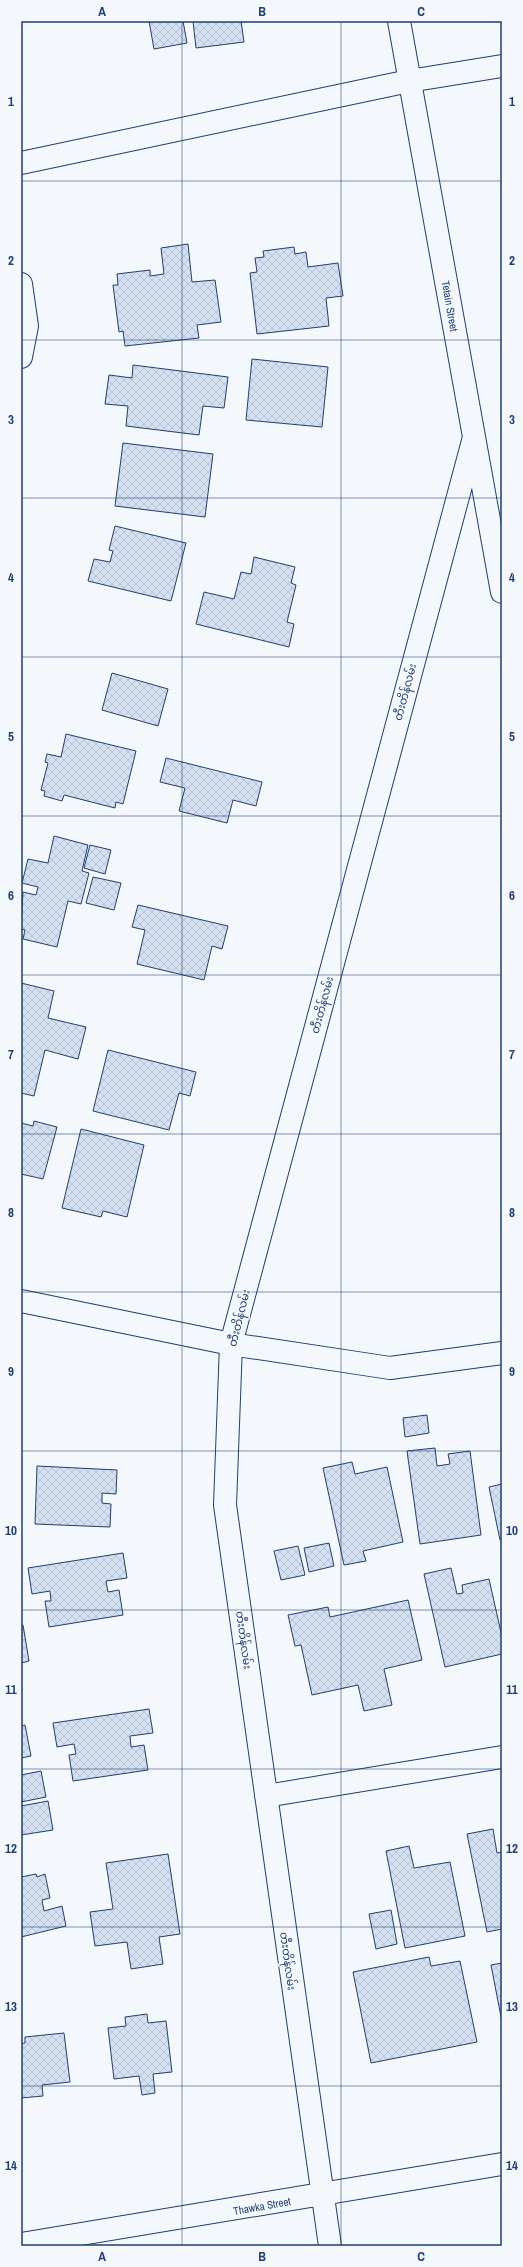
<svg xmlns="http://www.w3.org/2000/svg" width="523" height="2267" viewBox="0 0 523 2267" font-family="'Archivo Narrow','Noto Sans Myanmar',sans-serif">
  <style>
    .building { fill: url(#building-cross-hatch); stroke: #1d3f73 }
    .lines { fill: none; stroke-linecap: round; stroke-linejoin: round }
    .street-casing { stroke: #1d3f73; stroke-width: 24 }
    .street { stroke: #f4f7fb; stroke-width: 22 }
    .grid { fill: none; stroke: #1d3f73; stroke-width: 1; stroke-opacity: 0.55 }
    .labels { text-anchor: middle; stroke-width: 3; stroke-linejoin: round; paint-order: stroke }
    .street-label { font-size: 11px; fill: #1d3f73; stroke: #f4f7fb }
    .neatline { fill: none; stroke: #1d3f73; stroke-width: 1.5 }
    .grid-label { font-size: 13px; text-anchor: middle; font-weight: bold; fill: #1d3f73 }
  </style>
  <defs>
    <pattern id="building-cross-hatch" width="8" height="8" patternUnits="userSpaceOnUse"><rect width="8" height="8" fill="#d5e0f0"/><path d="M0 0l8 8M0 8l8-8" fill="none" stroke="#b6c1d1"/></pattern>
  </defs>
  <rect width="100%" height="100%" fill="#f4f7fb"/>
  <path class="building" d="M149,21H183L187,43L154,49Z
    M193,21H241L244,42L196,48Z
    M188,244L192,282L215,280L221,322L197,325L199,338L125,346L123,331L119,332L113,285H118L117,274L150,270V276L164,274L161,248Z
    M294,247L295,254L306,252L308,267L338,263L343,296L326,298L329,326L257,334L250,273L257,272L255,258L264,257L263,251Z
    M252,359L328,367L322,427L246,420Z
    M133,365L228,377L224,408L203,406L199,435L126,426L128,406L105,404L109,375L132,378Z
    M123,443L213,454L205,517L115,506Z
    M115,526L186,543L171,601L88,581L94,559L110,562L113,551L109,550Z
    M254,557L295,567L291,583L296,585L287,622L294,624L289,647L196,624L204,592L234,599L241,572L251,574Z
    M112,673L168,689L158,726L102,710Z
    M66,734L136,751L123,804L116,802L115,808L64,795L62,801L44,796L45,791L41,790L48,763L45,762L47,754L61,757Z
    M166,758L262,782L256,806L233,800L227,823L179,811L185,788L160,782Z
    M54,836L88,845L82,871L89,873L81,904L68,901L57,947L23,939L25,930L21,929L23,892L36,895L38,887L22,883L28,859L48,863Z
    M90,845L111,850L105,874L84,868Z
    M93,877L121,883L114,910L86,903Z
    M138,905L228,926L222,949L212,946L204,980L137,964L145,930L132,927Z
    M21,983L54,991L48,1018L86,1027L78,1059L45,1050L34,1096L21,1093Z
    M108,1050L196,1072L190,1096L179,1093L169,1130L93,1111Z
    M34,1121L57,1127L43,1179L21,1174V1123L33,1126Z
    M81,1129L144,1145L127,1217L103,1211L101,1217L62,1208Z
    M427,1415L429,1433L405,1437L403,1418Z
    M435,1448L437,1466L450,1464L448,1454L470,1451L481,1535L420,1544L407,1451Z
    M352,1462L355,1474L387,1467L403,1542L363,1551L366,1561L344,1565L323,1468Z
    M37,1466L117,1470L116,1494L102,1493V1503L111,1504L110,1527L35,1524Z
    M502,1484V1540H500L489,1487Z
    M329,1543L334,1566L309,1572L304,1548Z
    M298,1546L305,1575L281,1580L274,1551Z
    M123,1553L127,1578L106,1581L108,1592L119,1590L123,1615L49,1627L45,1601H51L50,1591L32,1594L28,1568Z
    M451,1568L457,1594L463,1593L462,1585L489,1579L502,1637V1654L445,1667L424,1574Z
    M408,1600L422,1660L384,1669L392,1705L364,1711L358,1685L312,1695L301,1645L295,1646L288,1615L328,1607L330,1617Z
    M21,1625H23L29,1661L21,1663Z
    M149,1709L153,1733L130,1736L131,1747L144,1745L148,1770L73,1781L69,1755L76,1754L74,1744L57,1747L53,1723Z
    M25,1725L31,1756L21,1758V1726Z
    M41,1771L46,1797L21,1802V1775Z
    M48,1801L53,1830L21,1835V1806Z
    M493,1829L497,1853L502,1852V1929L487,1932L467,1834Z
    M409,1846L414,1868L450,1862L465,1936L405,1948L386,1851Z
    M168,1854L180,1934L159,1937L163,1964L131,1969L127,1942L95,1946L90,1912L113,1909L106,1863Z
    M36,1874L37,1877L45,1874L50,1898L42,1900L44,1911L62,1906L66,1926L21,1937V1877Z
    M391,1910L397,1944L376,1949L369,1914Z
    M429,1957L431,1966L460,1961L477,2042L371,2063L353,1972Z
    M502,1963V2022L491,1965Z
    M147,2014L148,2023L166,2021L172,2072L153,2074L155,2093L142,2095L139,2076L114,2079L108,2028L126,2026L125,2017Z
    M64,2033L70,2082L42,2085L43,2096L21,2098V2044L25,2043V2037Z"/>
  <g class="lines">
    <g class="street-casing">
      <path id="street" d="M399,21L502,592
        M21,163L409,81L502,66
        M21,284L27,326L21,357
        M21,1301L231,1344L390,1368L502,1353
        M266,1796L502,1757
        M21,2244L502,2164
        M330,2246L225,1505L231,1344L474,437"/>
    </g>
    <use href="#street" class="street"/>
  </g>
  <path class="grid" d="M182,21V2246M341,21V2246M21,181H502M21,340H502M21,498H502M21,657H502M21,816H502M21,975H502M21,1134H502M21,1292H502M21,1451H502M21,1610H502M21,1769H502M21,1927H502M21,2086H502"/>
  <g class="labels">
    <g class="street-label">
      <text transform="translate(450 306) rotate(80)" y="4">Tetain Street</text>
      <text transform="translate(405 692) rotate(-75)" y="4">တီးတိန်လမ်း</text>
      <text transform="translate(322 1005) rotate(-75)" y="4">တီးတိန်လမ်း</text>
      <text transform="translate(239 1318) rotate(-76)" y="4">တီးတိန်လမ်း</text>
      <text transform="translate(244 1640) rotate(82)" y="4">တီးတိန်လမ်း</text>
      <text transform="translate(288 1961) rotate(82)" y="4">တီးတိန်လမ်း</text>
      <text transform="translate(262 2206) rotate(-10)" y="4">Thawka Street</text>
    </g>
  </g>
  <rect width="523" height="2267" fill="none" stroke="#f4f7fb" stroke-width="44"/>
  <rect x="22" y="22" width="479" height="2223" class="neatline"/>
  <g class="grid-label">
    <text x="102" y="16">A</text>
    <text x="262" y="16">B</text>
    <text x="421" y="16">C</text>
    <text x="11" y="106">1</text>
    <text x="512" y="106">1</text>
    <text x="11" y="265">2</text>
    <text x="512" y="265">2</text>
    <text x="11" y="424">3</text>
    <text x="512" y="424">3</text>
    <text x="11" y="582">4</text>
    <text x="512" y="582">4</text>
    <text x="11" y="741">5</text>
    <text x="512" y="741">5</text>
    <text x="11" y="900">6</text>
    <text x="512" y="900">6</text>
    <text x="11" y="1059">7</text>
    <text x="512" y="1059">7</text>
    <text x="11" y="1217">8</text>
    <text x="512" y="1217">8</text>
    <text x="11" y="1376">9</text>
    <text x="512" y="1376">9</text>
    <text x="11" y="1535">10</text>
    <text x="512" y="1535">10</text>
    <text x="11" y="1694">11</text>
    <text x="512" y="1694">11</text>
    <text x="11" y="1853">12</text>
    <text x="512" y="1853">12</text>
    <text x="11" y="2011">13</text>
    <text x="512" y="2011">13</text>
    <text x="11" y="2170">14</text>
    <text x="512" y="2170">14</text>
    <text x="102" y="2261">A</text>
    <text x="262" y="2261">B</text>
    <text x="421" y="2261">C</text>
  </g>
</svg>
